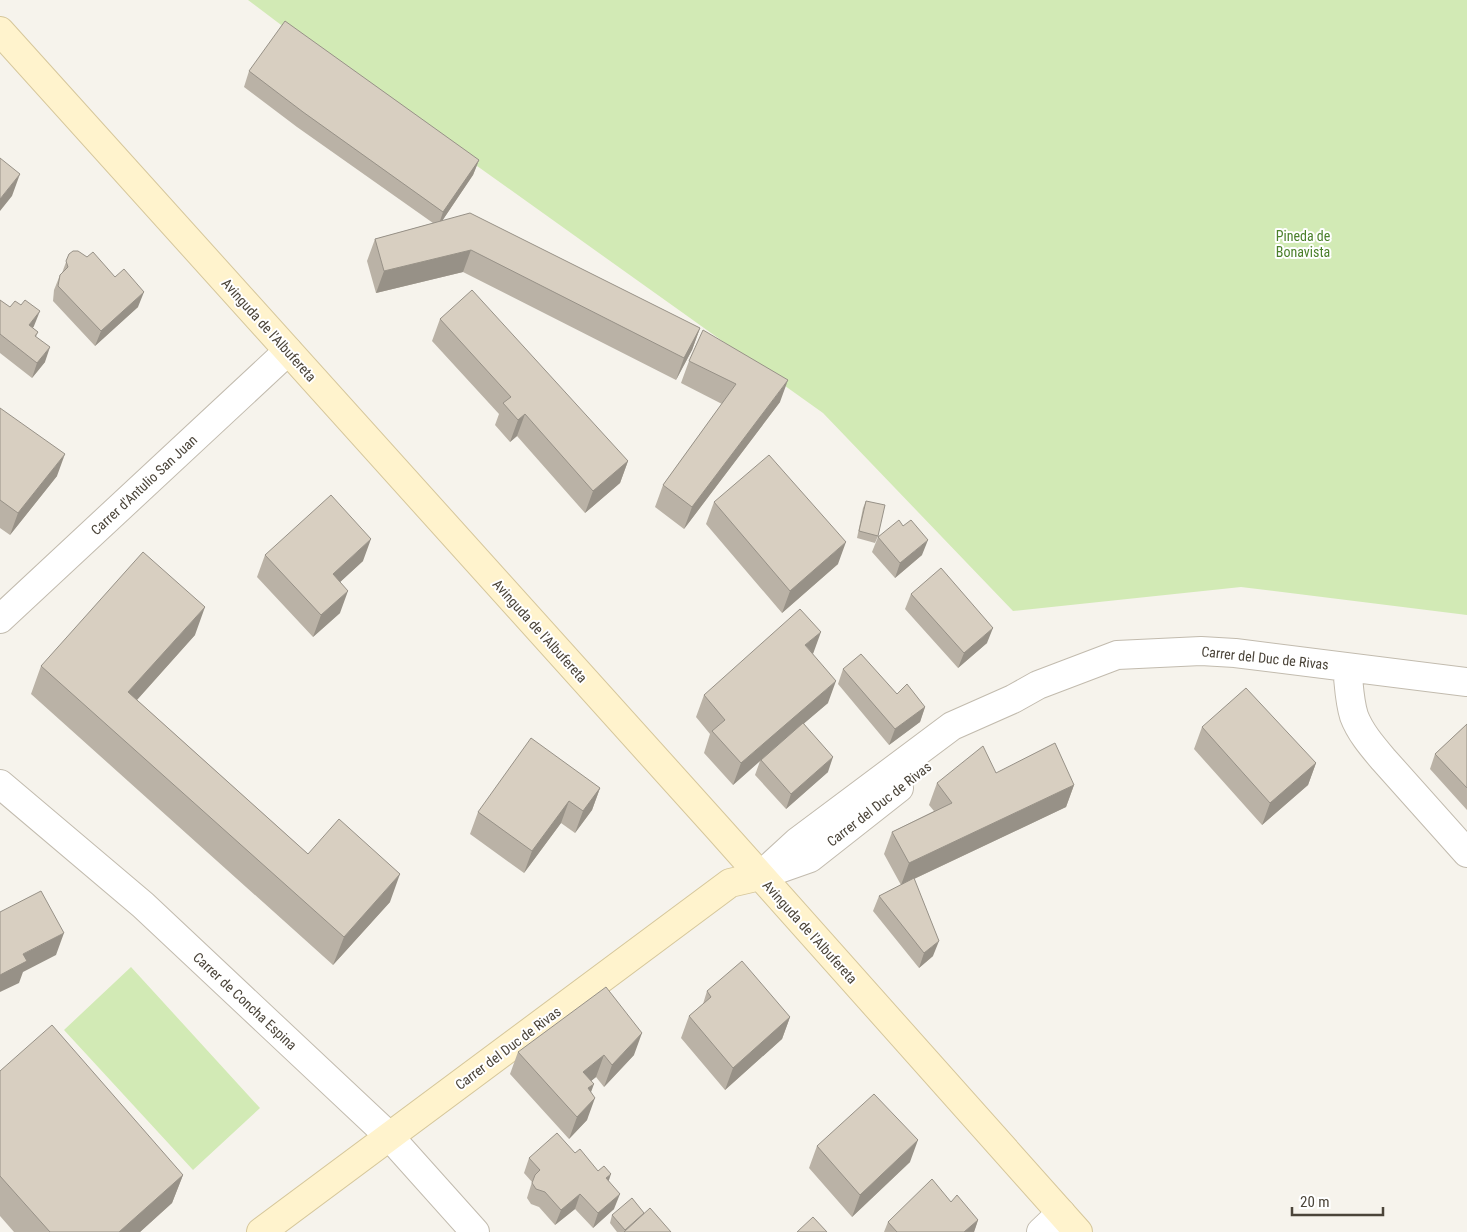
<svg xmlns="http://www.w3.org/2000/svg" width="1467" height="1232" viewBox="0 0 1467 1232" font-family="'Roboto Condensed',sans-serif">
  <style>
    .green { fill: #d2eab5 }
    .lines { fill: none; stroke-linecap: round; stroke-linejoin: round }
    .street-casing { stroke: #c2bbae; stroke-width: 30 }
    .secondary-casing { stroke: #d6c79b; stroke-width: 30 }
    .street { stroke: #fff; stroke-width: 28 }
    .secondary { stroke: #fff3cd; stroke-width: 28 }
    .wall { fill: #bab2a6 }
    .shaded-wall { fill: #979187 }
    .building { fill: #d8cfc1; stroke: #979187 }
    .labels { text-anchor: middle; stroke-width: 4; stroke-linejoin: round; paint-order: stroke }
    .park-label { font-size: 14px; fill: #4a7f2a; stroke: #fff }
    .street-label { font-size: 14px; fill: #4b4439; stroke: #fff }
  </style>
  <rect width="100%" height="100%" fill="#f6f3ec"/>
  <path class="green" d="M248,0H1467V615L1241,587L1013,611L823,413L309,46Z
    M131,967L260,1108L193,1170L64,1030Z"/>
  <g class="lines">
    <g class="street-casing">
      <path id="street" d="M0,619L288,351
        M1347,668C1349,683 1349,700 1354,716C1360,732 1372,746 1383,759L1467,853
        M0,784L143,905L389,1136L475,1232
        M773,871L810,858L899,788
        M760,876L797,842L952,726L1013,699L1038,685L1117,655L1201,651L1235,653L1467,682
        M1041,1232L1061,1213"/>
    </g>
    <g class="secondary-casing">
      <path id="secondary" d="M0,31L718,828L1078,1232
        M261,1232L730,883L760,876"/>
    </g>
    <use href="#street" class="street"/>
    <use href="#secondary" class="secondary"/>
  </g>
  <path class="wall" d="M249,71L479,160L473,175L442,221L700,328L692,350L676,380L463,272L376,293L367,261L375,239L433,223L297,127L244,87Z
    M69,254L138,307L95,346L53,301L54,290L60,275L62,273Z
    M0,300L34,326L33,328L38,332L36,337L45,362L32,378L0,353Z
    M440,319L628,461L620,483L585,513L517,436L510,442L495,425L499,414L432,341Z
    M689,361L780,402L684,529L655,507L663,485L722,404L681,383Z
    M0,408L57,476L10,535L0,528Z
    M866,501L878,536L875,543L857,538L863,508Z
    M714,502L838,564L782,613L706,524Z
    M878,537L922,555L895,578L872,552Z
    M265,555L363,561L340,582V613L313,637L257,577Z
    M911,594L987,643L958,668L905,609Z
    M195,635L137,700L308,854L390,902L333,965L31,694L41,666Z
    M813,654L828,703L804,723L828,772L786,809L755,775L760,761L733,785L704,753L710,734L696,717L704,695Z
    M843,669L925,707L920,722L889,745L838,684Z
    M1467,724V810L1430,769L1435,754Z
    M1202,727L1316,763L1308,785L1262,825L1194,749Z
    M996,773L1074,785L1066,807L914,879L933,956L919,968L873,911L879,896L901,885L884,854L892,832L934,811L929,805L937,783Z
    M600,788L592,810L575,833L561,823L524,873L470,834L478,812Z
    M707,991L790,1017L782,1039L725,1090L681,1038L689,1016L703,1004Z
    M518,1052L634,1055L604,1087L596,1077L591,1081V1092L587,1120L569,1139L510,1074Z
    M0,1071L183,1175L172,1203L140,1232H14L0,1216Z
    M817,1146L910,1162L852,1217L809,1168Z
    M575,1153L598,1171L609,1181L614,1209L593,1228L575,1209L555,1225L539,1207L531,1204L527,1198L532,1182L524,1173L529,1158Z
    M951,1202L978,1220L974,1232H884L888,1222Z
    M644,1213L671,1232H617L610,1223L612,1215Z"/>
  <path class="shaded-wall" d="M479,160L473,175L438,227L443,212Z
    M20,174L12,196L0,211V199Z
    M471,250L463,272L376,293L384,271Z
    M144,292L138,307L95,346L101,331Z
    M40,311L34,326L23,340L29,325Z
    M700,328L692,350L676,380L684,358Z
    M50,347L45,362L32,378L37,363Z
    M788,380L780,402L684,529L692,507Z
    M525,414L517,436L510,442L518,420Z
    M65,454L57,476L10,535L18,513Z
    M628,461L620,483L585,513L593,491Z
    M371,539L363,561L325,596L333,574Z
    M928,540L922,555L895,578L900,563Z
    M846,542L838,564L782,613L790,591Z
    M348,591L340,613L313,637L321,615Z
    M205,607L195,635L118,721L128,692Z
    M993,628L987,643L958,668L964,653Z
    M821,632L813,654L805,645Z
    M836,681L828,703L761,760L760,761L733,785L741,763Z
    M925,707L920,722L889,745L895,729Z
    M833,757L828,772L786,809L791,794Z
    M1316,763L1308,785L1262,825L1270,803Z
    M1074,785L1066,807L901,885L909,863Z
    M600,788L592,810L575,833L583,811Z
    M569,801L561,823L524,873L532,851Z
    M400,874L390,902L333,965L344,937Z
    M64,933L56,955L23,972L19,983L0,992V975L23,954Z
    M939,941L933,956L919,968L924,953Z
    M790,1017L782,1039L725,1090L733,1068Z
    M642,1033L634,1055L604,1087L612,1065Z
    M604,1055L596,1077L575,1094L583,1072Z
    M594,1084L586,1106L588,1088Z
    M595,1098L587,1120L569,1139L577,1117Z
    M918,1140L910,1162L852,1217L860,1195Z
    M611,1174L606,1189V1178Z
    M183,1175L172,1203L140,1232H119Z
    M580,1194L575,1209L555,1225L561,1210Z
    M620,1194L614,1209L593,1228L598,1213Z
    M978,1220L974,1232H964Z"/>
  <path class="building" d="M285,21L479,160L443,212L303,112L249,71Z
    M0,158L20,174L0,199Z
    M470,213L700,328L684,358L471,250L384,271L375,239Z
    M73,251H78L87,257L93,252L115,277L124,269L144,292L101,331L58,286L60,275L68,267L66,261L69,254Z
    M472,290L628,461L593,491L525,414L518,420L503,403L511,397L440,319Z
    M0,300L10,307L15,301L21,305L25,300L40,311L29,325L38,332L35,336L50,347L37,363L0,334Z
    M703,330L788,380L692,507L663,485L736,384L689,361Z
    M0,408L65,454L18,513L0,500Z
    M769,455L846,542L790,591L714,502Z
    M331,495L371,539L333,574L348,591L321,615L265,555Z
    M866,501L885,505L878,536L859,531Z
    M899,520L903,526L911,520L928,540L900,563L878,537Z
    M143,552L205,607L128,692L308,854L339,819L400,874L344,937L41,666Z
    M941,568L993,628L964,653L911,594Z
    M800,609L821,632L805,645L836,681L741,763L712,731L725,720L704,695Z
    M861,654L897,694L907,684L925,707L895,729L843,669Z
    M1246,688L1316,763L1270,803L1202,727Z
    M803,723L833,757L791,794L761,760Z
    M1467,724V788L1435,754Z
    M531,738L600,788L583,811L569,801L532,851L478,812Z
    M1055,743L1074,785L909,863L892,832L952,803L937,783L983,746L996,773Z
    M914,878L939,941L924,953L879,896Z
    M41,891L64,933L23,954L27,961L0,975V912Z
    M742,961L790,1017L733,1068L689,1016L711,997L707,991Z
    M606,987L642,1033L612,1065L604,1055L583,1072L594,1084L588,1088L595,1098L577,1117L518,1052Z
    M52,1025L183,1175L119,1232H50L0,1176V1071Z
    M874,1094L918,1140L860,1195L817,1146Z
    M557,1133L575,1153L580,1149L598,1171L604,1166L611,1174L606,1178L620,1194L598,1213L580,1194L561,1210L545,1192L536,1189L532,1183L535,1175L540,1170L529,1158Z
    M932,1179L951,1202L957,1195L978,1220L964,1232H897L888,1222Z
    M632,1198L644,1213L625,1230L612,1215Z
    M650,1208L671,1232H624Z
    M813,1217L827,1232H797Z"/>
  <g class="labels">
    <g class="park-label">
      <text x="1303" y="241">Pineda de<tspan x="1303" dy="16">Bonavista</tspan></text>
    </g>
    <g class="street-label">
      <text transform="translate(269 330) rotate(48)" y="5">Avinguda de l'Albufereta</text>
      <text transform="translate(144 485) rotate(-43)" y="5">Carrer d'Antulio San Juan</text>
      <text transform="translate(540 631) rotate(48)" y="5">Avinguda de l'Albufereta</text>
      <text transform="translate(1265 658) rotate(6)" y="5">Carrer del Duc de Rivas</text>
      <text transform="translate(879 804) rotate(-38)" y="5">Carrer del Duc de Rivas</text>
      <text transform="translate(810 932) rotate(48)" y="5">Avinguda de l'Albufereta</text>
      <text transform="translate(245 1001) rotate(43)" y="5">Carrer de Concha Espina</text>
      <text transform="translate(508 1048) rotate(-37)" y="5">Carrer del Duc de Rivas</text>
    </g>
  </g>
  <path d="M1292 1207v8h91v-8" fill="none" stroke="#4b4439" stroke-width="2.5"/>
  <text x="1300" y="1207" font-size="15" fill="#4b4439" stroke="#ffffff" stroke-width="4" paint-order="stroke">20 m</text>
</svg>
